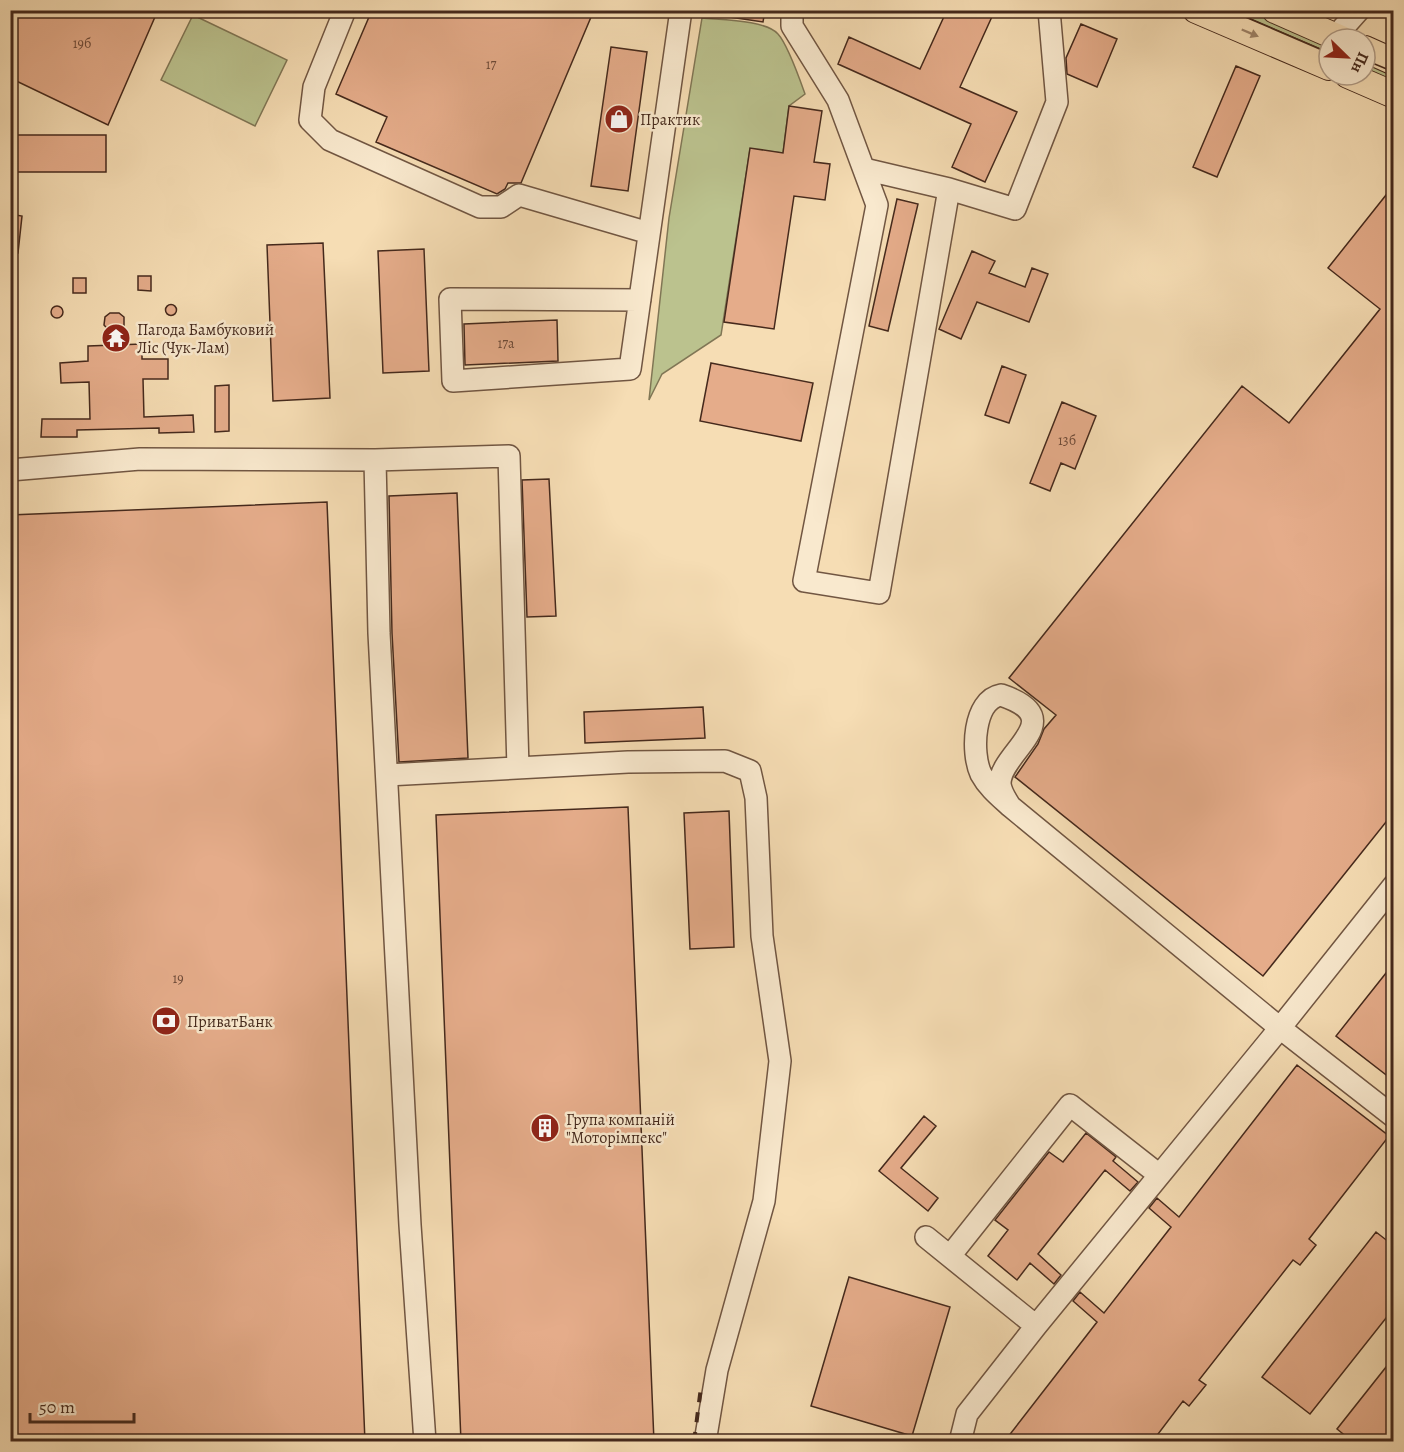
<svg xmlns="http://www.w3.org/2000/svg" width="1404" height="1452" viewBox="0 0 1404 1452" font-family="Alegreya,serif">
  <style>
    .green { fill: #bbc28e; stroke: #807655; stroke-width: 1.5 }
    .building { fill: #e5ac8a; stroke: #45291c; stroke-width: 1.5 }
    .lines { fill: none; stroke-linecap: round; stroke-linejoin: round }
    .minor-casing { stroke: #715642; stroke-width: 24 }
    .major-casing { stroke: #45291c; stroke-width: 28 }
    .path { stroke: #45291c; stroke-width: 2; stroke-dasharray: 1.5 3; stroke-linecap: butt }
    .minor { stroke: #f9e9ce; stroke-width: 21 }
    .major { stroke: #f6ddb4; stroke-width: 26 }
    .tram { stroke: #45291c; stroke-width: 1.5 }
    .rail { stroke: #45291c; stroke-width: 4; stroke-dasharray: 10 10; stroke-linecap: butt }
    .oneway { fill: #9e8368 }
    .labels { text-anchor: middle; stroke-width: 5; stroke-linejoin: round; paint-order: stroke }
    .number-label { font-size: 14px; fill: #6d4a38 }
    .poi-label { font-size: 16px; fill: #45291c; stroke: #f9e9ce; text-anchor: start }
  </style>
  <rect width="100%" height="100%" fill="#f6ddb4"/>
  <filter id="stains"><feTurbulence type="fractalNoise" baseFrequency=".00333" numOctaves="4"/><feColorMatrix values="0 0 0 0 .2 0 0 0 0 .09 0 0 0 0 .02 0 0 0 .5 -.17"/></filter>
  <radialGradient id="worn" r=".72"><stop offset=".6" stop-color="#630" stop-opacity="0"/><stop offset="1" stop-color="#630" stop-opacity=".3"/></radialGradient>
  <path class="green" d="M1216,11H1257L1329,42V60Z
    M193,15L287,60L255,126L161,80Z
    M702,18C721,20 766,20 778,34C788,45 800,80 805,94L789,106L783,153L750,149L721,335L662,374L649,400L669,218Z
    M1365,57L1393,70V87L1365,75Z"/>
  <path class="building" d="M10,10H158L108,125L10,78Z
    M372,10H594L521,183H508L505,189L497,194L376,142L387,117L336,94Z
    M730,10H765L763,22L730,17Z
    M947,10H995L960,87L1017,112L985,182L952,167L971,124L838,64L849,37L920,69Z
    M1081,24L1117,39L1097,87L1067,74L1066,58Z
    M611,47L647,52L628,191L591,186Z
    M1236,66L1260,76L1217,177L1193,167Z
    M789,106L822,111L814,162L830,164L825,200L794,196L774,329L724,322L750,148L783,153Z
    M16,135H106V172H16Z
    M1394,185V812L1263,976L1015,777L1038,744L1044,729L1056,715L1009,678L1242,386L1289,423L1380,309L1328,268Z
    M897,199L918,204L888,331L869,326Z
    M10,214L22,216L18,253L10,252Z
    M323,243L330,398L273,401L267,245Z
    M424,249L429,371L383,373L378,251Z
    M972,251L995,261L989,273L1025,287L1032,268L1048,274L1029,322L977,302L961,339L939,329Z
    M138,276H151V291L138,290Z
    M73,278H86V293H73Z
    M165.5 310a5.5 5.5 0 1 1 11 0a5.5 5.5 0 1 1-11 0Z
    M51 312a6 6 0 1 1 12 0a6 6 0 1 1-12 0Z
    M110,313H119L124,317V326L114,336L104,325L105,317Z
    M557,320L558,361L465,365L464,324Z
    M142,344V359H168V379H143L144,417L193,415L194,432L159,433V428L77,430V437H41L42,419H90L89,382L61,383L60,363L88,361V346Z
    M711,363L813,383L801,441L700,421Z
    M1002,366L1026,375L1009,423L985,415Z
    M229,385V431L215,432V386Z
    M1062,402L1096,416L1075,469L1061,463L1050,491L1030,483Z
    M549,479L556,616L527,617L522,480Z
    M457,493L468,758L399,762L392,633L389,496Z
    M327,502L365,1442H10V515Z
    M703,707L705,738L585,743L584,712Z
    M628,807L654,1442H461L436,815Z
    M729,811L734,947L690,949L684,813Z
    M1394,963V1081L1336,1036Z
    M1297,1065L1389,1136L1309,1239L1316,1245L1300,1265L1293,1260L1199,1380L1206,1385L1189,1406L1183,1401L1152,1442H1004L1097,1322L1073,1301L1080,1292L1104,1313L1171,1227L1149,1208L1157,1198L1179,1217Z
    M924,1116L936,1126L901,1168L938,1198L928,1211L879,1171Z
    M1086,1133L1116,1157L1113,1161L1138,1182L1130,1191L1105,1170L1038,1254L1061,1275L1054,1284L1030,1263L1017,1280L988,1256L1008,1230L995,1220L1049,1152L1063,1162Z
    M1376,1232L1394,1246V1308L1310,1414L1262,1377Z
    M849,1277L950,1307L912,1436L811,1406Z
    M1394,1357V1435L1388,1442H1353L1337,1429Z"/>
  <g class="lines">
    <g class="minor-casing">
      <path id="minor" d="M345,10L314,87L310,120L330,140L480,207H501L519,195L649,233
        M792,10V26L838,100L877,205L804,581L879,593L949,189L1015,209L1057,102L1049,10
        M1335,37L1359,10
        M864,169L949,189
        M640,300L450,299L453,381L630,369L681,10
        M375,460L379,633L410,1225L425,1442
        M10,470L140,459L375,460L509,456L518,768
        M387,775L628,762L725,761L750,771L756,798L762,936L780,1061L764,1201L717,1370L705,1442
        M1010,806C1006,799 1001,793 1000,784C999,752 1073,719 1001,695C973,700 971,753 981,774C988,787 999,796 1010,806L1280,1028L1394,1117
        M926,1237L1036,1326
        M950,1256L1070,1105L1158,1174
        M960,1442L967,1414L1036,1326L1280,1028L1394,885"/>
    </g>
    <g class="major-casing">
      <path id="major" d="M1196,10L1329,67
        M1275,10L1341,39
        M1365,49L1394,62
        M1348,75L1394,95"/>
    </g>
    <path class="path" d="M1170,10L1178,14"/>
    <use href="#minor" class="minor"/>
    <use href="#major" class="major"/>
    <path class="tram" d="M1229,10L1329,53
      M1365,60L1394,72"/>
    <path class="rail" d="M694,1442L701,1387"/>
  </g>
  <defs><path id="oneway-solid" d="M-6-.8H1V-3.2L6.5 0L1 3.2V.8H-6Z" transform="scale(1.5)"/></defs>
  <use class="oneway" href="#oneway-solid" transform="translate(1250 33) rotate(23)"/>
  <defs>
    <g id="shop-disc" transform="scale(1.5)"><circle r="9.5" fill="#8f2418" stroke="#f9e9ce"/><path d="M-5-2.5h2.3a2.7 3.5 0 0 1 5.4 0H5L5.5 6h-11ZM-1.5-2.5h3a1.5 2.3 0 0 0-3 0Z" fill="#fff"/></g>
    <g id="temple-disc" transform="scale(1.5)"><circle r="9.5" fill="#8f2418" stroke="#f9e9ce"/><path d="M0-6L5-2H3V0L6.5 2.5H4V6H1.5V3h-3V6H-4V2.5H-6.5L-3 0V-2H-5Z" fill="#fff"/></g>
    <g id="bank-disc" transform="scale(1.5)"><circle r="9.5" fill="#8f2418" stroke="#f9e9ce"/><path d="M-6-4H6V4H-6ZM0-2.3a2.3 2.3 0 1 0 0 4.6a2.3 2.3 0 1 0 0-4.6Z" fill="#fff"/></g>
    <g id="building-disc" transform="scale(1.5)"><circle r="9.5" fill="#8f2418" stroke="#f9e9ce"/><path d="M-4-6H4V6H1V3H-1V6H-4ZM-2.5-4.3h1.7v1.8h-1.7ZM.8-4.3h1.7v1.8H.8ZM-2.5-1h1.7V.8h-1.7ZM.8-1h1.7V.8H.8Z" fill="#fff"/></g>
  </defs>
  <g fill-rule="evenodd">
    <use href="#shop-disc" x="619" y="119"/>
    <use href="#temple-disc" x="116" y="338"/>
    <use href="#bank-disc" x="166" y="1021"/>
    <use href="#building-disc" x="545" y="1128"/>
  </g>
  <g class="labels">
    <g class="number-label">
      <text x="82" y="48">19б</text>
      <text x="491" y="69">17</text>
      <text x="506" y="348">17а</text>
      <text x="1067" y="445">13б</text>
      <text x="178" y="983">19</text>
    </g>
    <g class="poi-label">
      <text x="640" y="125">Практик</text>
      <text x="137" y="335">Пагода Бамбуковий<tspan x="137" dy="18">Ліс (Чук-Лам)</tspan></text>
      <text x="187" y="1027">ПриватБанк</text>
      <text x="566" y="1125">Група компаній<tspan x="566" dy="18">"Моторімпекс"</tspan></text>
    </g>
  </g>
  <rect width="1404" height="1452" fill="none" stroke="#f6ddb4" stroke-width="36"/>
  <rect x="12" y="12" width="1380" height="1428" fill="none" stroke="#45291c" stroke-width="3"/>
  <rect x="18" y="18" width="1368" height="1416" fill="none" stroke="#45291c" stroke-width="1.5"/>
  <g transform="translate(1347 57) rotate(114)"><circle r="28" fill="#f9e9ce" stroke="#b19c87" stroke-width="1.5"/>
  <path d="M0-4.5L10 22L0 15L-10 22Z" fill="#8f2418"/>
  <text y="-9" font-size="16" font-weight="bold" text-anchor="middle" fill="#45291c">Пн</text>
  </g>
  <path d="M30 1413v9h104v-9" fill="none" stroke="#45291c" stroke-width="3"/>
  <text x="39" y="1413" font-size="18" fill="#45291c" stroke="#f9e9ce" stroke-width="4.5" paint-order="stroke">50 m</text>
  <rect width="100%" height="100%" filter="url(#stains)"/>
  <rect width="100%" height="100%" fill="url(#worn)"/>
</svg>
